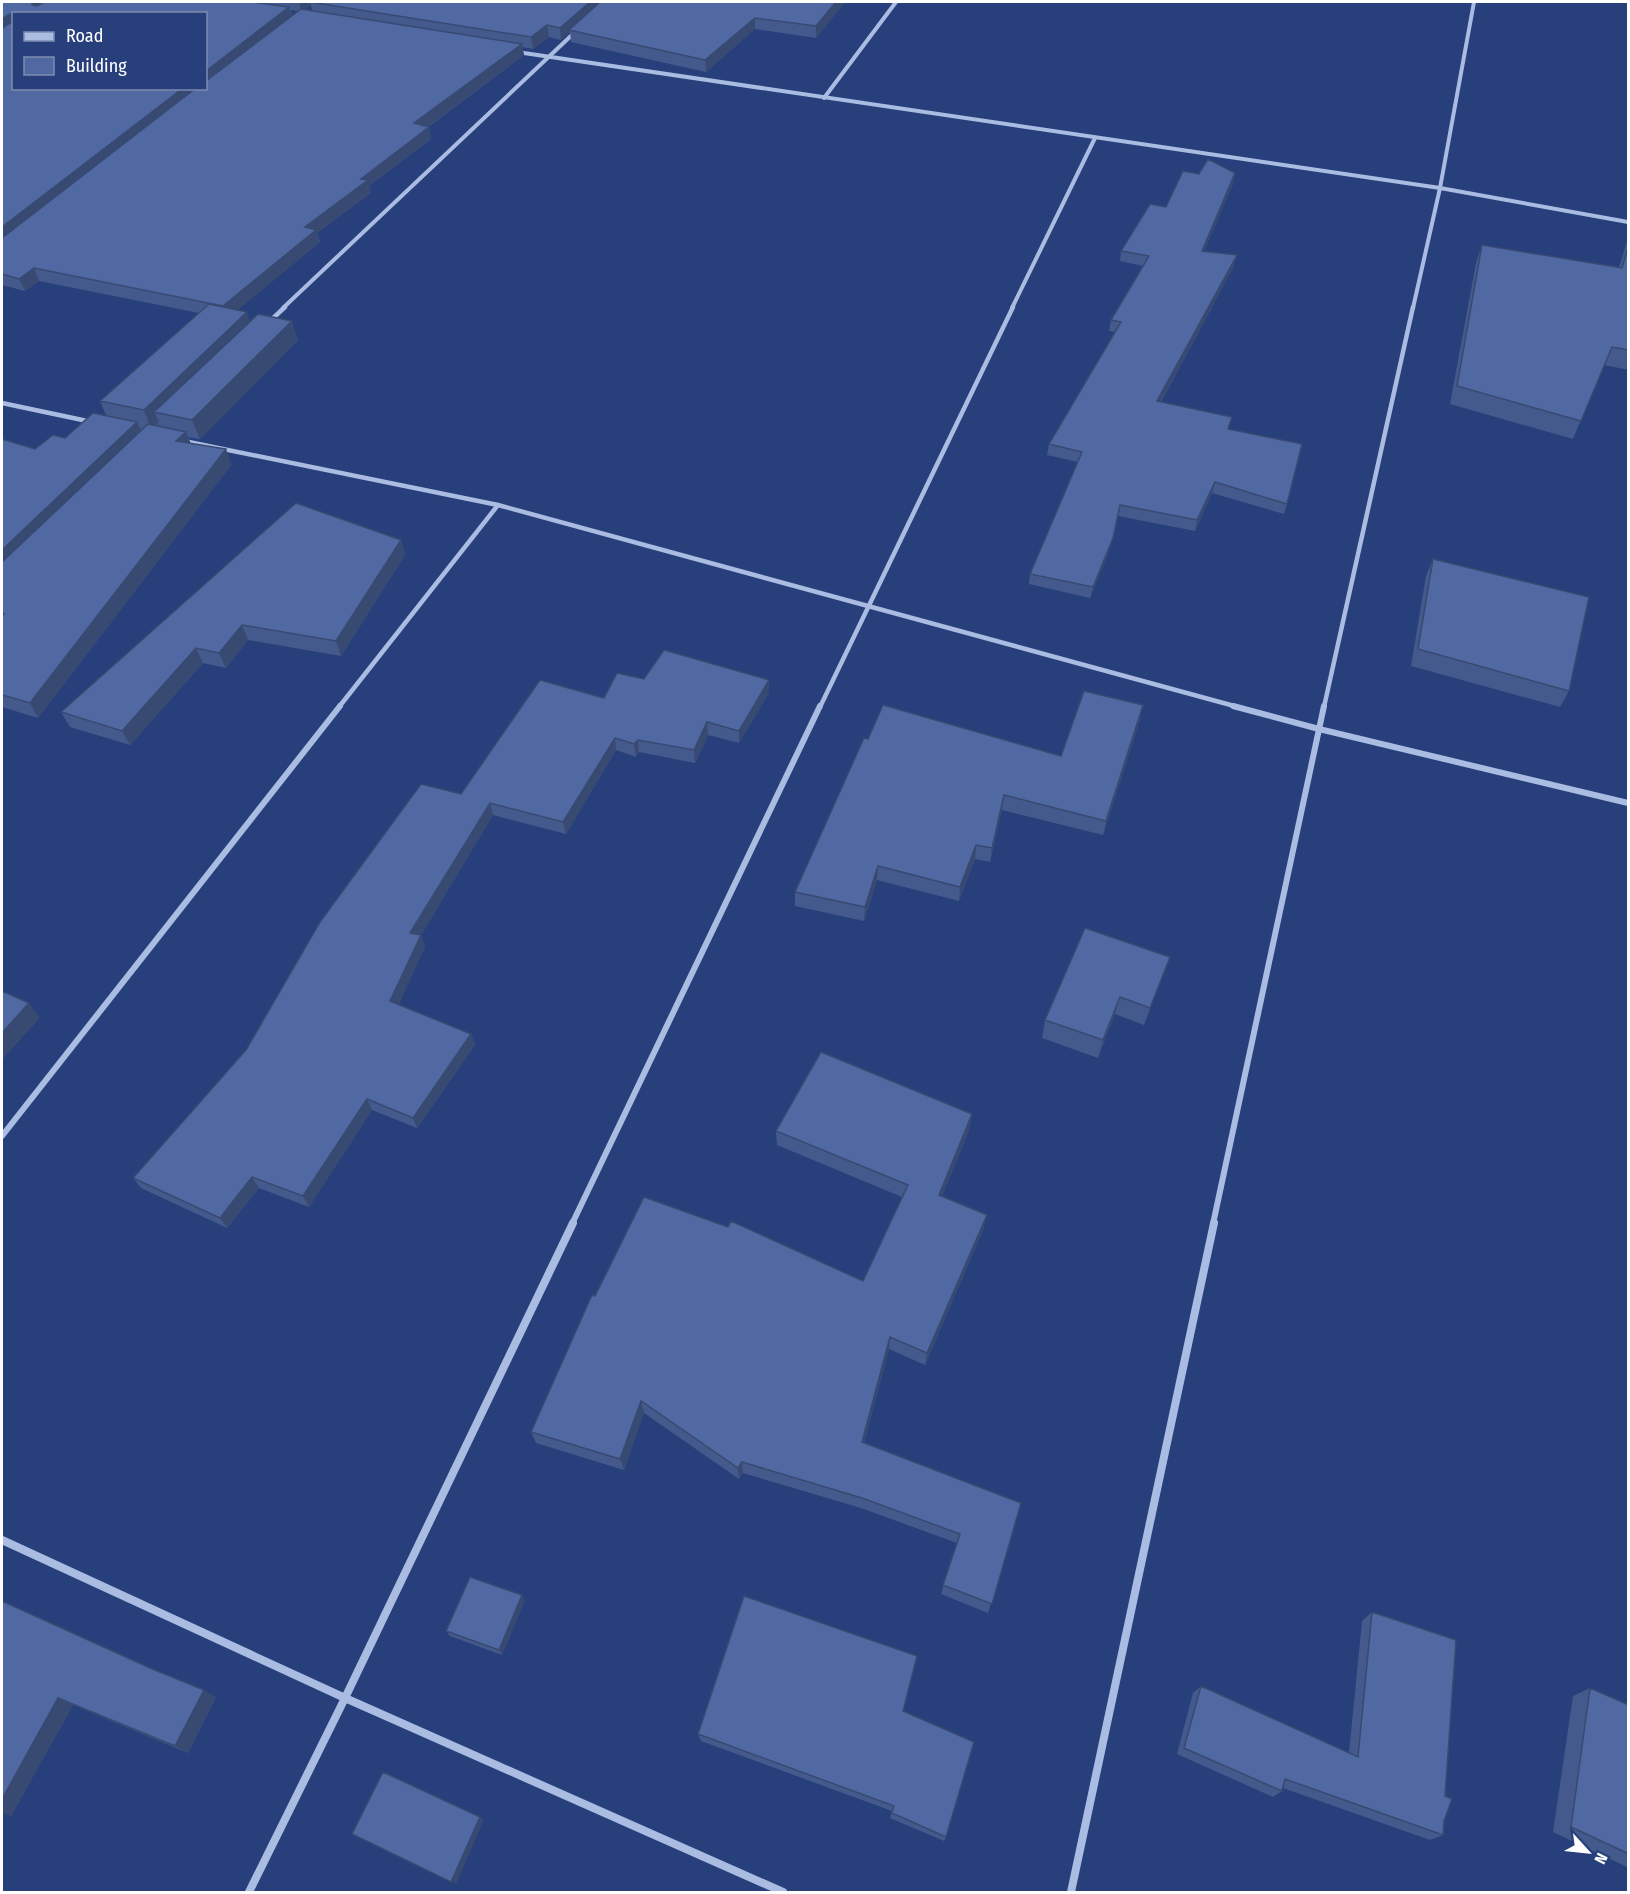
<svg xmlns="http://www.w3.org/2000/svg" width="1630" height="1894" viewBox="0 0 1630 1894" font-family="'Fira Sans Condensed',sans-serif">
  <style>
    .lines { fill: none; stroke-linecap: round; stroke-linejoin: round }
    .street-far3 { stroke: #abbce3; stroke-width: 4 }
    .street-far2 { stroke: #abbce3; stroke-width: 4.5 }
    .street-far1 { stroke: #abbce3; stroke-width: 6 }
    .street { stroke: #abbce3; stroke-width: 8 }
    .wall { fill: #455a8c; fill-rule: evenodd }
    .shaded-wall { fill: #384a72 }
    .building { fill: #5069a3; stroke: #384a72; stroke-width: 1.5 }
  </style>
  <rect width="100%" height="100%" fill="#273f7a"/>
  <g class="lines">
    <path class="street-far3" d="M517,52L1440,188L1628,222
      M824,98L896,2
      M283,308L574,33
      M1012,308L1095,138
      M1413,308L1440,188L1474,2"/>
    <path class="street-far2" d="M270,321L285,307
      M2,403L92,422
      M184,441L498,505L1238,707
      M339,707L498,505
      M820,707L1013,307
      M1324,707L1413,307"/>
    <path class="street-far1" d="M1233,706L1319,729L1628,803
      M2,1136L340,706
      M572,1224L820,706
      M1213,1224L1324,706"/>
    <path class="street" d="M2,1540L345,1698L783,1892
      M249,1892L345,1698L573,1223
      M1071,1892L1214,1223"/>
  </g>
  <path class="wall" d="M2,2H845L816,38L755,29L706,72L571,42L570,32L561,40L549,37L533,49L522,47L524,55L428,127H429L431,139L369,186L371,193L317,233L320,242L237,310L250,322L298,340L200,439L188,437L191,444L232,464L38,718L2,707V439L35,449L65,438L106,415L100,401L199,313L39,281L25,291L2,285ZM311,5L312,10L305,9ZM290,10L298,11L292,15Z
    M1233,184L1204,251L1234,266L1161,402L1229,429L1287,504L1284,514L1212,493L1195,531L1118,516L1110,549L1090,598L1029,584L1030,574L1078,462L1047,455L1049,444L1116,332L1109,331L1111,320L1143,266L1120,261L1121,251L1166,207Z
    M1629,235V370L1604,365L1573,439L1450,404L1476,263L1482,245L1619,267Z
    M401,540L405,555L341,656L248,640L226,668L203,663L130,745L70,727L61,712Z
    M1433,559L1569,691L1560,707L1411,666L1426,576Z
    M644,679L769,680V693L739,743L708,735L695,763L639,752L636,757L616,750L566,834L493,815L421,935L425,947L398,1005L471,1034L475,1045L417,1128L372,1110L309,1207L259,1188L227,1228L141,1188L133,1178L246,1050L461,794L604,698Z
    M1140,720L1103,835L1002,810L990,862L975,859L959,901L877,880L864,921L795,906V892L868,739L1061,756Z
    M1170,957L1164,974L1144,1025L1115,1014L1098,1058L1042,1038L1045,1020Z
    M970,1128L942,1196L984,1228L925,1365L889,1349L864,1443L1021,1503L988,1613L941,1594L957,1543L861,1508L743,1473L739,1479L644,1413L624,1470L536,1443L531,1432L595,1296L863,1281L902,1197L777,1145L776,1131Z
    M525,1600L502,1655L450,1636L446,1631Z
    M2,1601L216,1697L188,1753L73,1705L11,1816Z
    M1372,1612L1444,1821L1443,1835L1430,1840L1283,1788L1282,1791L1273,1797L1177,1754L1193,1693L1201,1686L1349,1753L1362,1621Z
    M1590,1688L1629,1705V1868L1553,1832L1573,1696Z
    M903,1711L946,1837L944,1841L890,1818L892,1811L701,1741L698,1734Z"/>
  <path class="shaded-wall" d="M32,2H50L37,11L32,5Z
    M299,2H316H310L311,5L301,11Z
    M590,2H604L569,30L570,32L561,40L560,28Z
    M836,2H845L816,38V26Z
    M289,7L292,18L206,86V71Z
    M10,14L14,23L2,33V19Z
    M755,18V29L706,72L705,60Z
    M547,25L549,37L533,49L531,37Z
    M522,44L524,55L416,135L414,123Z
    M183,88H202L2,244V227Z
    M429,127L431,139L369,186L371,193L317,233L320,242L227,319L223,306L305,227L361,179Z
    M1235,173L1233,184L1200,262L1202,251Z
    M1237,255L1234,266L1155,412L1157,401Z
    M34,268L39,281L25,291L19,279Z
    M247,312L253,331L154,412L159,422L151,429L144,410Z
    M292,321L298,340L200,439L192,420Z
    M137,422L144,437L2,573V550Z
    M186,432L192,447L176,441Z
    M226,449L232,464L38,718L30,703Z
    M1215,482L1212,493L1195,531L1197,520Z
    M1118,516L1110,549L1090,598L1093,587Z
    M401,540L405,555L341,656L336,641Z
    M242,625L248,640L226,668L219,653Z
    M196,648L203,663L130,745L122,731Z
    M769,680V693L739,743V731Z
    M1143,705L1140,720L1103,835L1106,821Z
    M707,722L708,735L695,763L694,750Z
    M615,738L616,750L566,834L563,822Z
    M638,740L639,752L636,757L634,744Z
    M1004,795L1002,810L990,862L992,848Z
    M490,803L493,815L415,945L410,933Z
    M976,845L975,859L959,901L960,887Z
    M878,866L877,880L864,921L865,907Z
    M421,935L425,947L395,1013L390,1001Z
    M1170,957L1164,974L1144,1025L1150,1008Z
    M1120,997L1115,1014L1098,1058L1103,1040Z
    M29,1003L40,1018L2,1060V1033Z
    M471,1034L475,1045L417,1128L413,1118Z
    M367,1099L372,1110L309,1207L303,1196Z
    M972,1114L970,1128L937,1209L939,1195Z
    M252,1177L259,1188L227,1228L220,1218Z
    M987,1215L984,1228L925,1365L927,1353Z
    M890,1337L889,1349L861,1453L862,1442Z
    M641,1401L644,1413L624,1470L620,1459Z
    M742,1462L743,1473L739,1479L738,1468Z
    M522,1595L525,1600L502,1655L499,1650Z
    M204,1690L216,1697L188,1753L175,1746Z
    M58,1698L73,1705L11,1816L2,1813V1799Z
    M480,1817L484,1820L456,1884L451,1882Z"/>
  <path class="building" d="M2,2H32V5L37,6L44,2H253L289,7L206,71V14H14V18L10,14L2,19Z
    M310,2H590L560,28L547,25L531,37Z
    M600,2H836L816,26L755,18L705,60L569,30Z
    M301,9L522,44L414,123L429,127L361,179L368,180L305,227L316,230L223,306L34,268L19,279L2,274V238L196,88H206V81Z
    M14,18V88H183L2,227V28L12,22Z
    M1208,159L1235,173L1202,251L1237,255L1157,401L1232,417L1228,429L1302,444L1287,504L1215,482L1197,520L1120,505L1113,538L1093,587L1030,574L1082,452L1049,444L1121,322L1111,320L1149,256L1121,251L1150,204L1166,207L1183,171L1199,174Z
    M1629,244V350L1612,347L1581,421L1457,386L1482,245L1622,268Z
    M209,304L247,312L144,410L100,401Z
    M258,314L292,321L192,420L154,412Z
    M93,413L137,422L2,550V439L35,449L53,435L65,438Z
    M148,424L186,432L176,441L226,449L30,703L2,695V616L4,614L2,613V562Z
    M296,503L401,540L336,641L242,625L219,653L196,648L122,731L61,712Z
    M1433,559L1589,597L1569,691L1418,649Z
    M664,650L769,680L739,731L707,722L694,750L638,740L634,744L615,738L563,822L490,803L410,933L421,935L390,1001L471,1034L413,1118L367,1099L303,1196L252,1177L220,1218L133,1178L246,1050L320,922L421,784L461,794L540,680L604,698L617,673L644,679Z
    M1084,691L1143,705L1106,821L1004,795L992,848L976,845L960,887L878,866L865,907L795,892L864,738L868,739L883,705L1061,756Z
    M1085,928L1170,957L1150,1008L1120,997L1103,1040L1045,1020Z
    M2,991L29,1003L2,1033Z
    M821,1052L972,1114L939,1195L987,1215L927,1353L890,1337L862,1442L1021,1503L992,1604L943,1585L960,1534L862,1498L742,1462L738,1468L641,1401L620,1459L531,1432L592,1295L595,1296L644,1197L728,1227L731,1221L863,1281L908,1185L776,1131Z
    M470,1577L522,1595L499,1650L446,1631Z
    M744,1596L917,1656L903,1711L974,1742L946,1837L892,1813L894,1806L698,1734Z
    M2,1601L150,1668L204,1690L175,1746L58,1698L2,1799Z
    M1372,1612L1456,1640L1445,1796L1452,1799L1444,1821L1443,1835L1285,1779L1282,1791L1184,1748L1201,1686L1358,1757Z
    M1590,1688L1629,1705V1854L1571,1827Z
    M383,1772L480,1817L451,1882L352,1834Z"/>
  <rect width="1630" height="1894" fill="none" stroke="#ffffff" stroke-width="6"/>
  <rect x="12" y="12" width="195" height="78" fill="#273f7a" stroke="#7d8caf" stroke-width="1.5"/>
  <rect x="24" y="32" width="30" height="9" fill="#abbce3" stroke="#7d8caf" stroke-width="1.5"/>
  <text x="66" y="42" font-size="18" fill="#ffffff">Road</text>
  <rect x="24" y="57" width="30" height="18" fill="#5069a3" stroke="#7d8caf" stroke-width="1.5"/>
  <text x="66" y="72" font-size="18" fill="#ffffff">Building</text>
  <g transform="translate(1588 1852) rotate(117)" stroke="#273f7a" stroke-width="4.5" paint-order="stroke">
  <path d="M0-4.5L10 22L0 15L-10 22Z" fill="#ffffff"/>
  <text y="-9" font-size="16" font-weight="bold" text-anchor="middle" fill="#ffffff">N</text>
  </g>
</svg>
